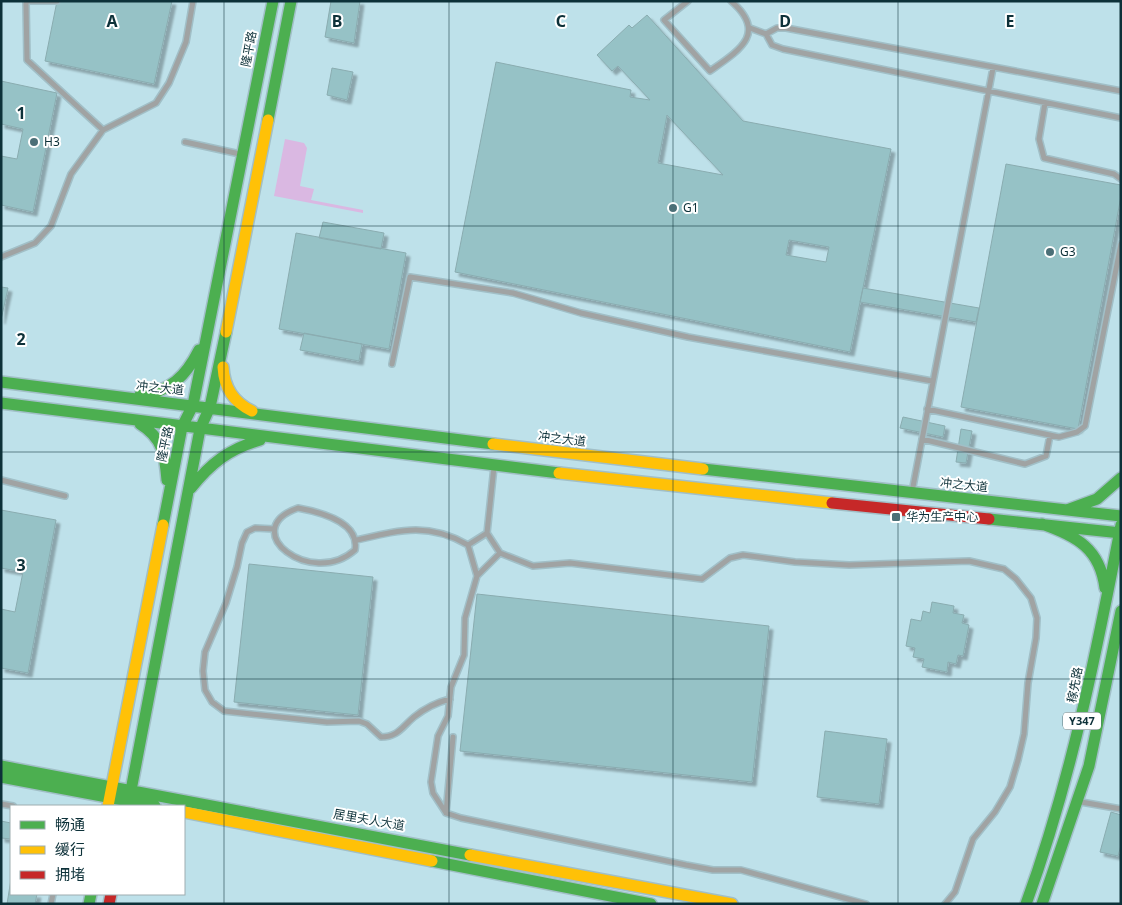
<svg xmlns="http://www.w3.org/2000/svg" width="1122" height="905" viewBox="0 0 1122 905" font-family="'Noto Sans','Noto Sans SC',sans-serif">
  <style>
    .green { fill: #dab8e2 }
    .building { fill: #96c2c6; stroke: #8aacb0; fill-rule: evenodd; filter: url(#shadow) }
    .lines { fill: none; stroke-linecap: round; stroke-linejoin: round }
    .lane-casing { stroke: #a1bfc7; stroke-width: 8 }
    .fast-casing { stroke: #a1bfc7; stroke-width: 14 }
    .slow-casing { stroke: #a1bfc7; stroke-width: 14 }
    .jam-casing { stroke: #a1bfc7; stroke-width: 14 }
    .lane { stroke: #a0a3a3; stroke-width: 5 }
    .fast { stroke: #4caf50; stroke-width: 11 }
    .slow { stroke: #ffc107; stroke-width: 11 }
    .jam { stroke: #c62828; stroke-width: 11 }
    .grid { fill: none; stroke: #0d3139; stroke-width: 1; stroke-opacity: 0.55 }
    .poi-dot { fill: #4b6f77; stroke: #fff; stroke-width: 2 }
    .labels { text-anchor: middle; stroke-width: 4; stroke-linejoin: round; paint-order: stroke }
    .shield { fill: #fff; stroke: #566f74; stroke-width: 1 }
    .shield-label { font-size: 11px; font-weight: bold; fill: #0d3139 }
    .street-label { font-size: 12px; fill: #0d3139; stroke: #fff }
    .poi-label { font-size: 12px; fill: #0d3139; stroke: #fff; text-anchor: start }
    .grid-label { font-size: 16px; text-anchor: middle; font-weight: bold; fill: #0d3139; stroke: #fff; stroke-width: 4; stroke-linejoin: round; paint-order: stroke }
  </style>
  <defs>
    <filter id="shadow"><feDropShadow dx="4" dy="4" stdDeviation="1" flood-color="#0004"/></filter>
  </defs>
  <rect width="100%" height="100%" fill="#bee1ea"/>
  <path class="green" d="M285,139L304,143L307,148L300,186L314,189L311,200L363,210V213L274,196Z"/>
  <path class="building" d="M57,1H172L154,84L45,61Z
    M331,1H360L354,43L325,37Z
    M647,15L743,121L891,149L850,352L455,272L496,62L631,90L630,97L650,100L618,66L612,71L597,55L629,25L632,28ZM667,115L723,175L658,163ZM789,240L829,247L826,262L786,255Z
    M332,68L353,72L347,100L327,95Z
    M1,81L57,93L33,212L1,205V156L17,159L23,129L1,124Z
    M1006,164L1121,185V196L1078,429L961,407Z
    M323,222L384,233L381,249L319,238Z
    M296,233L406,253L389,349L279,329Z
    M1,287L8,288L1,320Z
    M863,288L979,308L976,322L860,302Z
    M304,333L362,344L359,361L300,350Z
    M903,417L945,426L943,437L900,428Z
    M961,429L972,431L966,463L956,462Z
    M1,510L56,520L28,673L1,668V609L15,612L23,572L1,568Z
    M249,564L373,577L358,715L234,702Z
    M477,594L769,626L752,782L460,751Z
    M932,602L954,606L953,613L964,615L962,623L969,625L963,656L958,655L956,664L948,662L947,672L922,667L924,659L913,657L915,648L906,646L911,619L921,621L923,611L930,613Z
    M825,731L887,739L879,804L817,797Z
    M1111,812L1121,815V845L1118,856L1100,852Z
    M1,821L11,823V839L1,838Z
    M11,879V894H37L35,904H7Z"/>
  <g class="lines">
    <g class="lane-casing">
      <path id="lane" d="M26,1H57
        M688,1L664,20L710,71C740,50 768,33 731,1
        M26,3L27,60L103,130
        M750,28L766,34
        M1121,91L786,28H777L766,34L772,45L783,49L1121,118
        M1045,103L1039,139L1044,158L1114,174L1121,179
        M185,142L240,154
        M1,257L35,243L51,226L71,174L103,130L156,103L169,83L186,42L193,1
        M392,364L410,277L513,293L581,313L688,337L932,381
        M927,409L1059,437L1077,432L1085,426L1121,244
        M922,439L1025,464L1046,456L1050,435
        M1,480L65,496
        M912,492L993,68
        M298,508C320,512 360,522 355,550C311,589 236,530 298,508Z
        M274,529L255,528L247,532L242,543L237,567L226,603L205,652L203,671L205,690L212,702L224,711L327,722L359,721L367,724L381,737C398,737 402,727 414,717C424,709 438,702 450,699
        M487,533L494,467
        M357,540C400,530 428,522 468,545
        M500,553L477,576L468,545L487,533L500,553L533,566L570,563L702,579L730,558L743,555L795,562L849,565L969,561L1004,569L1016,579L1031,598L1037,618L1036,638L1028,683L1024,734L1018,760L1010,787L995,812L973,839L955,892L945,904
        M477,576L465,618L464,655L451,687L448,716L438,736L431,782L433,793L446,813L461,818L686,865L713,870H741L866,904
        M1081,802L1121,809
        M1,804L13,806
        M446,813L453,737
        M51,904L53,894"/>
    </g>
    <g class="fast-casing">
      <path id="fast" d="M268,120L291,1
        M1,382L493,444
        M140,395C170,392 186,376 199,350
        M1,403L559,473
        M140,424C163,438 165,455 167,480
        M703,469L1121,516
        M191,488C211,463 229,449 260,440
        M1067,510L1097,499L1121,478
        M989,519L1121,533
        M1042,524C1077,536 1100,549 1105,588
        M163,525L182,427L193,405L273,1
        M1,766L470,855
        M1,777L155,806
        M128,806L200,429L210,407L226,332
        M432,861L651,904
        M89,904L91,894
        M1026,904C1071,781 1096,654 1121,525
        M1042,904L1089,766L1121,611"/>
    </g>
    <g class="slow-casing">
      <path id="slow" d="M226,332L268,120
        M223,367C224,387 233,402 252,411
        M493,444L703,469
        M559,473L832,503
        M108,806L163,525
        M184,812L432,861
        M470,855L732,904"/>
    </g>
    <g class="jam-casing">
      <path id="jam" d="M832,503L989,519
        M109,904L111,894"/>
    </g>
    <use href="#lane" class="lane"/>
    <use href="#fast" class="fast"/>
    <use href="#slow" class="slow"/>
    <use href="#jam" class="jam"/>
  </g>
  <path class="grid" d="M224,1V904M449,1V904M673,1V904M898,1V904M1,226H1121M1,452H1121M1,679H1121"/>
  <g class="poi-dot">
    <circle cx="34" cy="142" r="5"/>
    <circle cx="673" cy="208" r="5"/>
    <circle cx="1050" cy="252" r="5"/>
    <rect x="891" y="512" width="10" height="10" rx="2.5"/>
  </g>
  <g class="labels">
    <rect class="shield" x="1063" y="712.5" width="38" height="17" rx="4"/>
    <g class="shield-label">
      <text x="1082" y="725">Y347</text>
    </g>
    <g class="street-label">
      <text transform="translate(249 49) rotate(-79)" y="4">隆平路</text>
      <text transform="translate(160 388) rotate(6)" y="4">冲之大道</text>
      <text transform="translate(562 439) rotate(7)" y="4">冲之大道</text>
      <text transform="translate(165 444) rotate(-78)" y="4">隆平路</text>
      <text transform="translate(964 485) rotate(6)" y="4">冲之大道</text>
      <text transform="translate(1075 685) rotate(-79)" y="4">稼先路</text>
      <text transform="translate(369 820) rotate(10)" y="4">居里夫人大道</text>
    </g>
    <g class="poi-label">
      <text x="44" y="146">H3</text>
      <text x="683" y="212">G1</text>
      <text x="1060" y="256">G3</text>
      <text x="906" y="521">华为生产中心</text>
    </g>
  </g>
  <g class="grid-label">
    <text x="112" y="27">A</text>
    <text x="337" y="27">B</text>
    <text x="561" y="27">C</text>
    <text x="785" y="27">D</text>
    <text x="1010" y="27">E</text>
    <text x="21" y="119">1</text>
    <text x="21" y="345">2</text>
    <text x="21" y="571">3</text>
  </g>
  <rect width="1122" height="905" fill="none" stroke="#0d3139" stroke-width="5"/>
  <rect x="10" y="805" width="175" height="90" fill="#ffffff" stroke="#9eadb0"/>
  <rect x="20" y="821" width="25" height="8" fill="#4caf50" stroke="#9eadb0"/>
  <text x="55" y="830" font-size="15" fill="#0d3139">畅通</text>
  <rect x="20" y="846" width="25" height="8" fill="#ffc107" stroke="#9eadb0"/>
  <text x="55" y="855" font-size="15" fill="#0d3139">缓行</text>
  <rect x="20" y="871" width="25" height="8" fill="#c62828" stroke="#9eadb0"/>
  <text x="55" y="880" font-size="15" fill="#0d3139">拥堵</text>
</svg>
